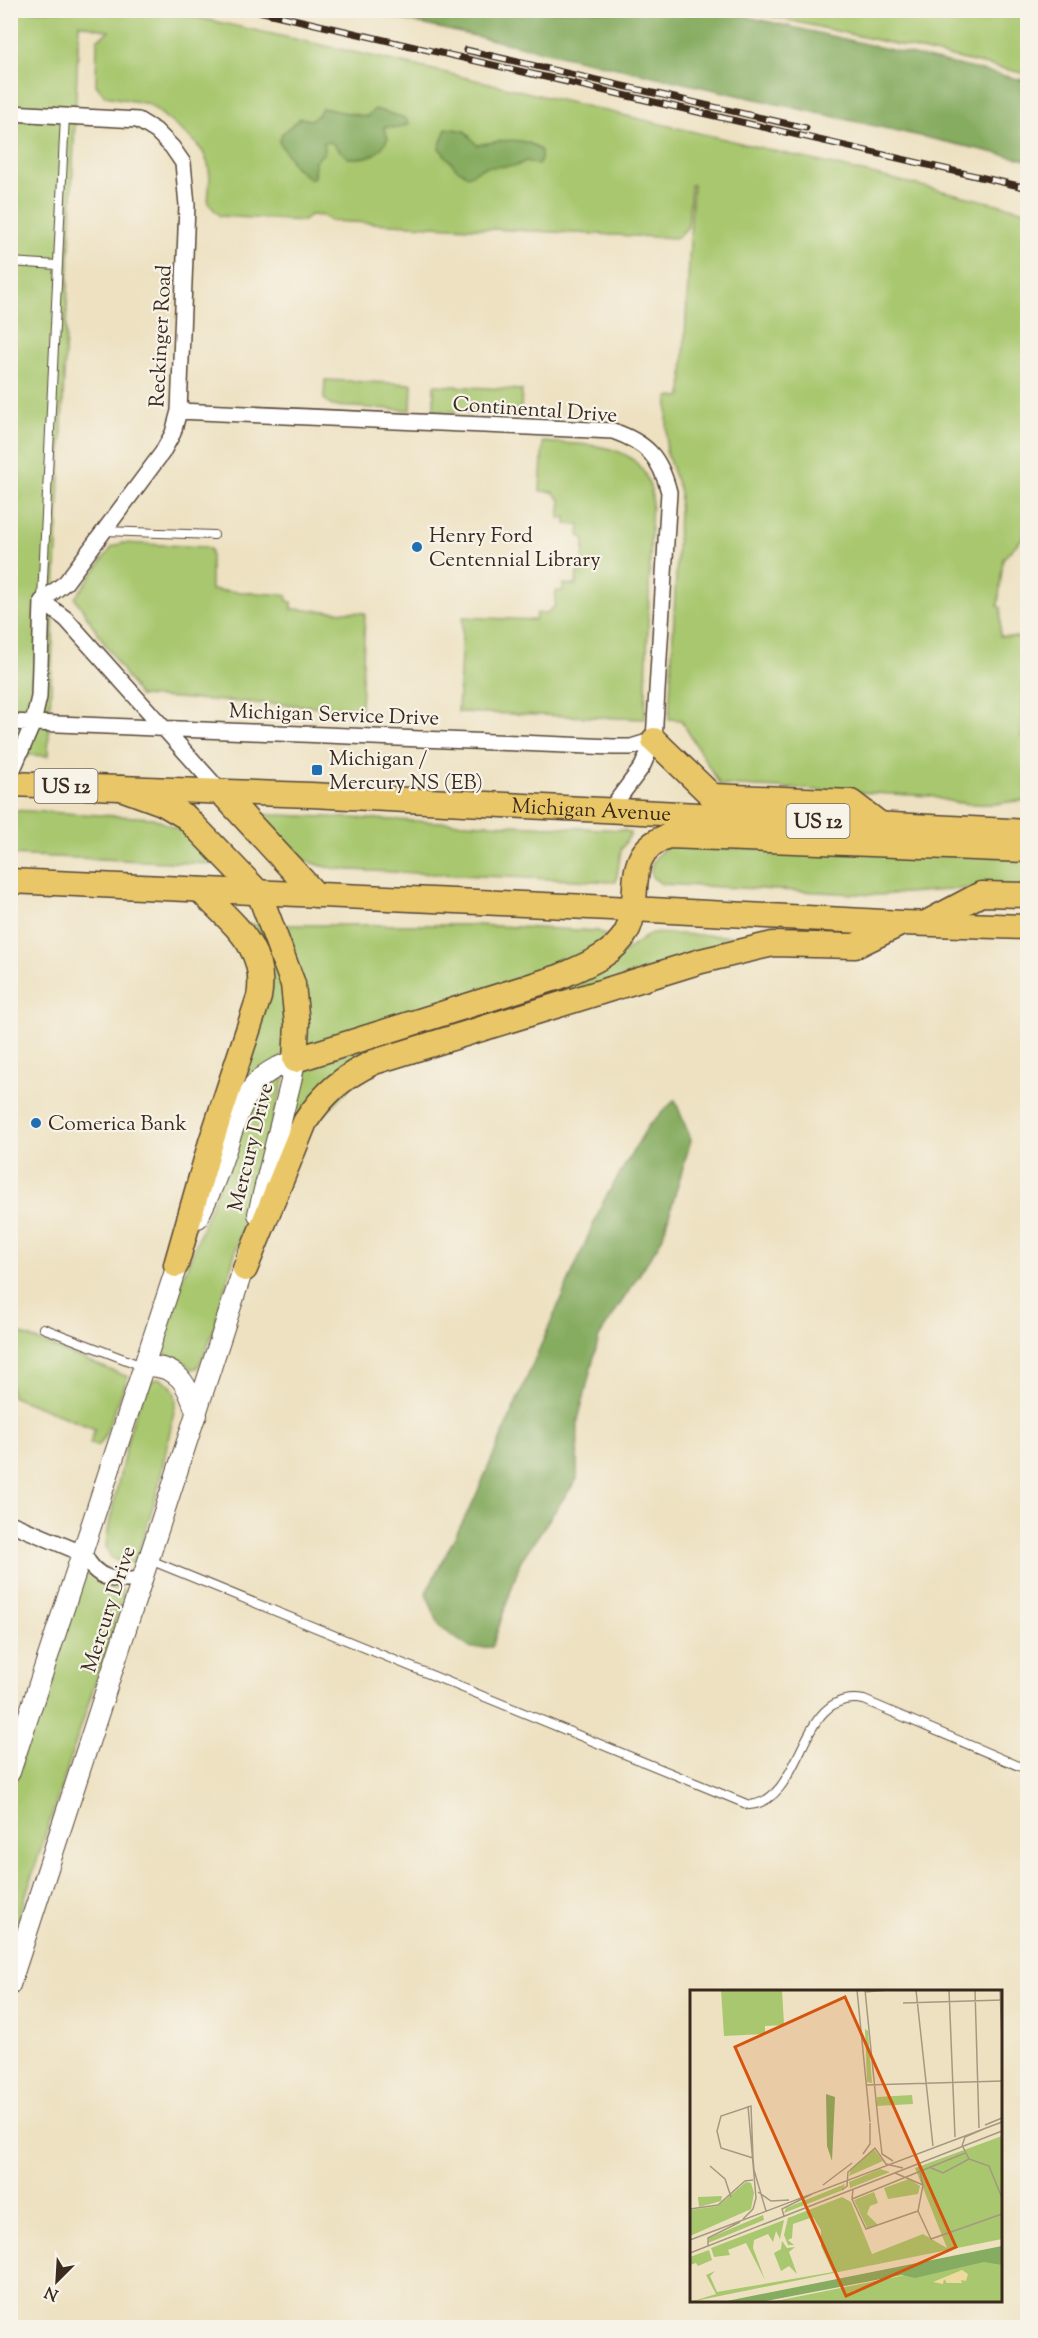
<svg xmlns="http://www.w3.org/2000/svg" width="1038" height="2338" viewBox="0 0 1038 2338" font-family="'Sorts Mill Goudy',serif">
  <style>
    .green { fill: #a8c76e; stroke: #727846; stroke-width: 1.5 }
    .forest { fill: #86ac61; stroke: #606b40; stroke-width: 1.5 }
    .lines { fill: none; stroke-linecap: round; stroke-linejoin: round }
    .service-casing { stroke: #564536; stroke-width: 10 }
    .minor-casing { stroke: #564536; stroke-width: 18 }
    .tertiary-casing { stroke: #564536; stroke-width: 22 }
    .primary-casing { stroke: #564536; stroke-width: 27 }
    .service { stroke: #fff; stroke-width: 8 }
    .minor { stroke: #fff; stroke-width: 15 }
    .tertiary { stroke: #fff; stroke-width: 20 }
    .primary { stroke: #e9c769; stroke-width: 24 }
    .rail-casing { stroke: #3b2a1e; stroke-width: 7 }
    .rail { stroke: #f7f3e8; stroke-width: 4.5; stroke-dasharray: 14; stroke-linecap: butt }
    .poi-dot { fill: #1f6fb2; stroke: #f7f3e8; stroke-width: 2 }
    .labels { text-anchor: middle; stroke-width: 4.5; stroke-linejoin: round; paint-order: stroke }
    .shield { fill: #f7f3e8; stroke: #73665b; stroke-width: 1.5 }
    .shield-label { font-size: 20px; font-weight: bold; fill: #3b2a1e }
    .street-label { font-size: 21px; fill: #3b2a1e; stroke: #f7f3e8 }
    .poi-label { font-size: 21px; fill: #3b2a1e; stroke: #f7f3e8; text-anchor: start }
    .inset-road { fill: none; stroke: #a69880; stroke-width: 1.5 }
    .view { fill: #d7540e; fill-opacity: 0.15; stroke: #d7540e; stroke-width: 3 }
    .inset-edge { fill: none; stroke: #3b2a1e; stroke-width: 3 }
  </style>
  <rect width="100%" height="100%" fill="#f7f3e8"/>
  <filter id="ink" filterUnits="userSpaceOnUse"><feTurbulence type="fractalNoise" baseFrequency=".0167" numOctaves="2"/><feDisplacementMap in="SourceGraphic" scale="12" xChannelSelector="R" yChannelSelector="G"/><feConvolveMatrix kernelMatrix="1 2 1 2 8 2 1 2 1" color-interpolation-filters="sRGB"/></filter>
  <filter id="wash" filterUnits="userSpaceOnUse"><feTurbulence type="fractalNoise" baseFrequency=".008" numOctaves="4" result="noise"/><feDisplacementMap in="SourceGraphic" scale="24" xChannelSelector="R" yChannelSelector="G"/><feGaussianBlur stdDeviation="1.35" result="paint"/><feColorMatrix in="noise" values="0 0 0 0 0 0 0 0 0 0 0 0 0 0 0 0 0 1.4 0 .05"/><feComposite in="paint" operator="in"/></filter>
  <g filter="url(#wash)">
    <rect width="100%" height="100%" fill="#ede1c1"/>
    <path class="green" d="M10,11H168L425,68L1027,211V533L1003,559L998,606L1001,608L1000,636L1025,638L1021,737L1027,738V801C1015,800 1005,803 994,804C974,805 949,803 931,796L720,785L681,720L669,719L680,492L666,451L668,397H680L682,394L693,185H691L688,227L677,238L330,221L323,216L310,215L304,221L220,216L208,203L210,177L208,164L203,152L194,141L149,104L105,96L96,85L97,40L109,31L79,24L48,756L11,754Z
      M748,11H1027V74Z
      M325,380L412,384L411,410L332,406L324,399Z
      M434,385L522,390L521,410L514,414L434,411Z
      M543,442C587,446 643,439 652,495L645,719L458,712L463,617L535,620L537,613L545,614L555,606L556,591H563V584L576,585L577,572L583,571L584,538L579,536L580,525L566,524V517L559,518L561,501L553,492L540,491Z
      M122,543L206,547L211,550V590L287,595V601L292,602V609L365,613L361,709L139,696L75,598L112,547Z
      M11,810L153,818L182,831L212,862L211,864L11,855Z
      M256,814L624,830L631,833L621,850L616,882L350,870C299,867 289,850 256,814Z
      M667,846L1027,857V890L977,888L877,895L662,884L652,877C648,862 657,856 667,846Z
      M246,924L260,925L282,972L287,1055L237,1104L263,1008Z
      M284,925H473L598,931L603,933L606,937L605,942L585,956L306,1051Z
      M651,933L752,937L384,1053L284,1154L299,1069L613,960Z
      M283,1075L284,1080L212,1334L205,1353L197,1368L192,1369L181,1359L157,1352L170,1310L252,1101L262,1087Z
      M11,1330L128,1377L102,1442L97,1446L90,1443L95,1429L11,1396Z
      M159,1378C171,1383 175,1389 176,1402L157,1493L138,1555L132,1563L123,1564L110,1557L106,1546L109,1525L131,1425L147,1383Z
      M90,1572L100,1584L123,1590L124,1595L11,1940V1789L83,1576Z"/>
    <path class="forest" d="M363,11H722L1027,81V160Z
      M322,108L368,117V115L375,109L405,118L409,124L399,128L384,127L388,138C377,158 370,158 348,158L331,142L324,143V153L315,161L314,177L310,179L295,167L279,142L282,134L300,118L311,120L318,115Z
      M446,128L465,131L477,145C498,141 524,134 541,151V160L538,165L526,161L516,166L485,167L468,176L456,168L439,148Z
      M675,1100L691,1140L662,1239L599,1337L578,1420L577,1479L521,1560L492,1647L470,1648L440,1627L426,1593L474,1500L603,1202L648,1126Z"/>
  </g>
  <g filter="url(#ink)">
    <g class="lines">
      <g class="service-casing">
        <path id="service" d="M10,262L58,265
          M105,531L214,535
          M42,599L65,115
          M43,1328L142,1366
          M150,1560L749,1805C806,1801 797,1687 864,1700L1028,1770"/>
      </g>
      <g class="minor-casing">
        <path id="minor" d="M10,113L138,120L156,131L172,147L183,163L187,205L179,411L173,433L162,453L66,582L42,601
          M179,411L613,431C647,443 660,457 669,492L654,740L642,767L609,811
          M42,601L66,619L221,792
          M10,722L613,747H631L654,740
          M10,776L33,723L39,697L42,601
          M10,1523L84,1554C96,1581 117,1582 144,1579"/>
      </g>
      <g class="tertiary-casing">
        <path id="tertiary" d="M198,1218C204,1204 212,1190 217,1175C228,1148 238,1102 258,1081C268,1070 282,1065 295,1060L292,1077L258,1214
          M143,1366C180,1365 187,1384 197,1415
          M10,1772L181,1253
          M10,1985L248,1254"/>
      </g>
      <g class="primary-casing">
        <g id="primary">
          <path d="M654,740L712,796L851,802L880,824"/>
          <path id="s1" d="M10,784L311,795L1028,832"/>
          <path d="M121,788L162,803L186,817L259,893L293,984L297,1024L295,1060L559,977C582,967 615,955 627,931C644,896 620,853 668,836L1028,850"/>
          <path d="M221,792L316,895"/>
          <path d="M10,881L632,909L902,923L1028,927"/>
          <path d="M926,923L981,894L1028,895"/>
          <path d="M176,1265L211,1142L259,997C268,947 232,924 200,890"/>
          <path d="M245,1269L305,1122C324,1093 343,1077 374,1062L701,961L773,944L855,946L898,925"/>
        </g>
      </g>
      <use href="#service" class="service"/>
      <use href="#minor" class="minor"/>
      <use href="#tertiary" class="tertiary"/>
      <use href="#primary" class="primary"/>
      <g class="rail-casing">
        <path id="rail" d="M254,10L1028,188
          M466,50L806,128"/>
      </g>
      <use href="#rail" class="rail"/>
    </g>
  </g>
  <g class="poi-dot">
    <circle cx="417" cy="547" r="6"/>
    <rect x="311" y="764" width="12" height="12" rx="3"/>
    <circle cx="36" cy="1123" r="6"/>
  </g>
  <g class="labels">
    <g class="shield">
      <rect x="34.5" y="769" width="63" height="34" rx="4.5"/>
      <rect x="786.5" y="804" width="63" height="34" rx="4.5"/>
    </g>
    <g class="shield-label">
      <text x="66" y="793">US 12</text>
      <text x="818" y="828">US 12</text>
    </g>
    <g class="street-label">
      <text transform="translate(160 336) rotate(-87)" y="7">Reckinger Road</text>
      <text transform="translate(535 409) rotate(4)" y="7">Continental Drive</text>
      <text transform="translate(334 714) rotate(2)" y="7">Michigan Service Drive</text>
      <text dy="7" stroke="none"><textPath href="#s1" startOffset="582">Michigan Avenue</textPath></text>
      <text transform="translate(250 1147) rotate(-76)" y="7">Mercury Drive</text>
      <text transform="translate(108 1609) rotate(-72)" y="7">Mercury Drive</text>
    </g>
    <g class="poi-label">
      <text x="429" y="542">Henry Ford<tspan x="429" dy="24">Centennial Library</tspan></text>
      <text x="329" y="765">Michigan /<tspan x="329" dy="24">Mercury NS (EB)</tspan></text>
      <text x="48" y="1130">Comerica Bank</text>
    </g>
  </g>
  <g transform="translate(690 1990)">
    <rect width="312" height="312" fill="#ede1c1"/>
    <path d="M31,0H92L94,35L75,36V44L34,46ZM175,39L178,41L182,93L177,92ZM222,105L223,114L187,116V107ZM312,146V249L0,312L26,304L16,285L25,281L20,286L27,302L143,282L131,256V240L123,227L103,234L102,248L98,250L104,255H98L94,245L98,228L152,207L161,212L182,264L233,244L257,258L225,178ZM184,159L193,171L159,186L161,179ZM190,179L200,182L160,198L159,192ZM219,189L230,196L228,204L198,209L194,198ZM56,192L61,193L64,203L61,219L0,246V220L28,216ZM155,194L153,200L94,223L96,218ZM184,202L188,213L180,216L177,224L188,235L177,238L164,210ZM32,206L31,211L9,217L8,207ZM73,225L74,230L18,253L19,248ZM94,230L90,249L86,241L83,252L78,244L64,250L63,258L75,290L56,253L38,260L40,265L24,267L21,258ZM92,251L97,258L105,257L99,262L107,284L99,276L91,281L84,263L91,259ZM19,260L22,270L8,276L6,273L0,275V267ZM312,266V312H81L305,267Z" fill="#a8c76e"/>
    <path d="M136,104L145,107L142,171L137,156ZM312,256V275L294,272L225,288L212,285L71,312H32Z" fill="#86ac61"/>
    <path d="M272,280L278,284L276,291L271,290L272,293H257L254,289L253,294L243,292Z" fill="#eeda9e"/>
    <path class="inset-road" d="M167,0L180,132M175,0L188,130M226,0L243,156M259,0L265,147M285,0L289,138M310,0L312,49M175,2L199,0M213,13L312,10M177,95L312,91M188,130L192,164L203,171M295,135L312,128M272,156L275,147L296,138M273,157L279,169L299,176L312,208M173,164L180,154V133M63,168L31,158L27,141L31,126L61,116L63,168L64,180L76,221M228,173L233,195L228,221L241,249L312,224M20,176L35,189L41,207M239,177L253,183L279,169M205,183L233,195M133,195L162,173M163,199L162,209L176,239L228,221M152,200L157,196L158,182L185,158L196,174L213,178M68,202L81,211L99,210M162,209L275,163M0,219L28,215L55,191L63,190M94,226L92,219L122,204M53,229L63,219L66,208L58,116M0,250L312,132M18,256V248L50,232M0,263L312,141"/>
    <path class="view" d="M155,7L266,257L156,306L45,57Z"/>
    <rect width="312" height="312" class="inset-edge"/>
  </g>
  <rect width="1038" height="2338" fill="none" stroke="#f7f3e8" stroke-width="36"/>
  <g transform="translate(57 2281) rotate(204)" stroke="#f7f3e8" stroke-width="4.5" paint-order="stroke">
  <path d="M0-4.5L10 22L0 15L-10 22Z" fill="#3b2a1e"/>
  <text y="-9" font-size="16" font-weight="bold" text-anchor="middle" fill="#3b2a1e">N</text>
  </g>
</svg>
